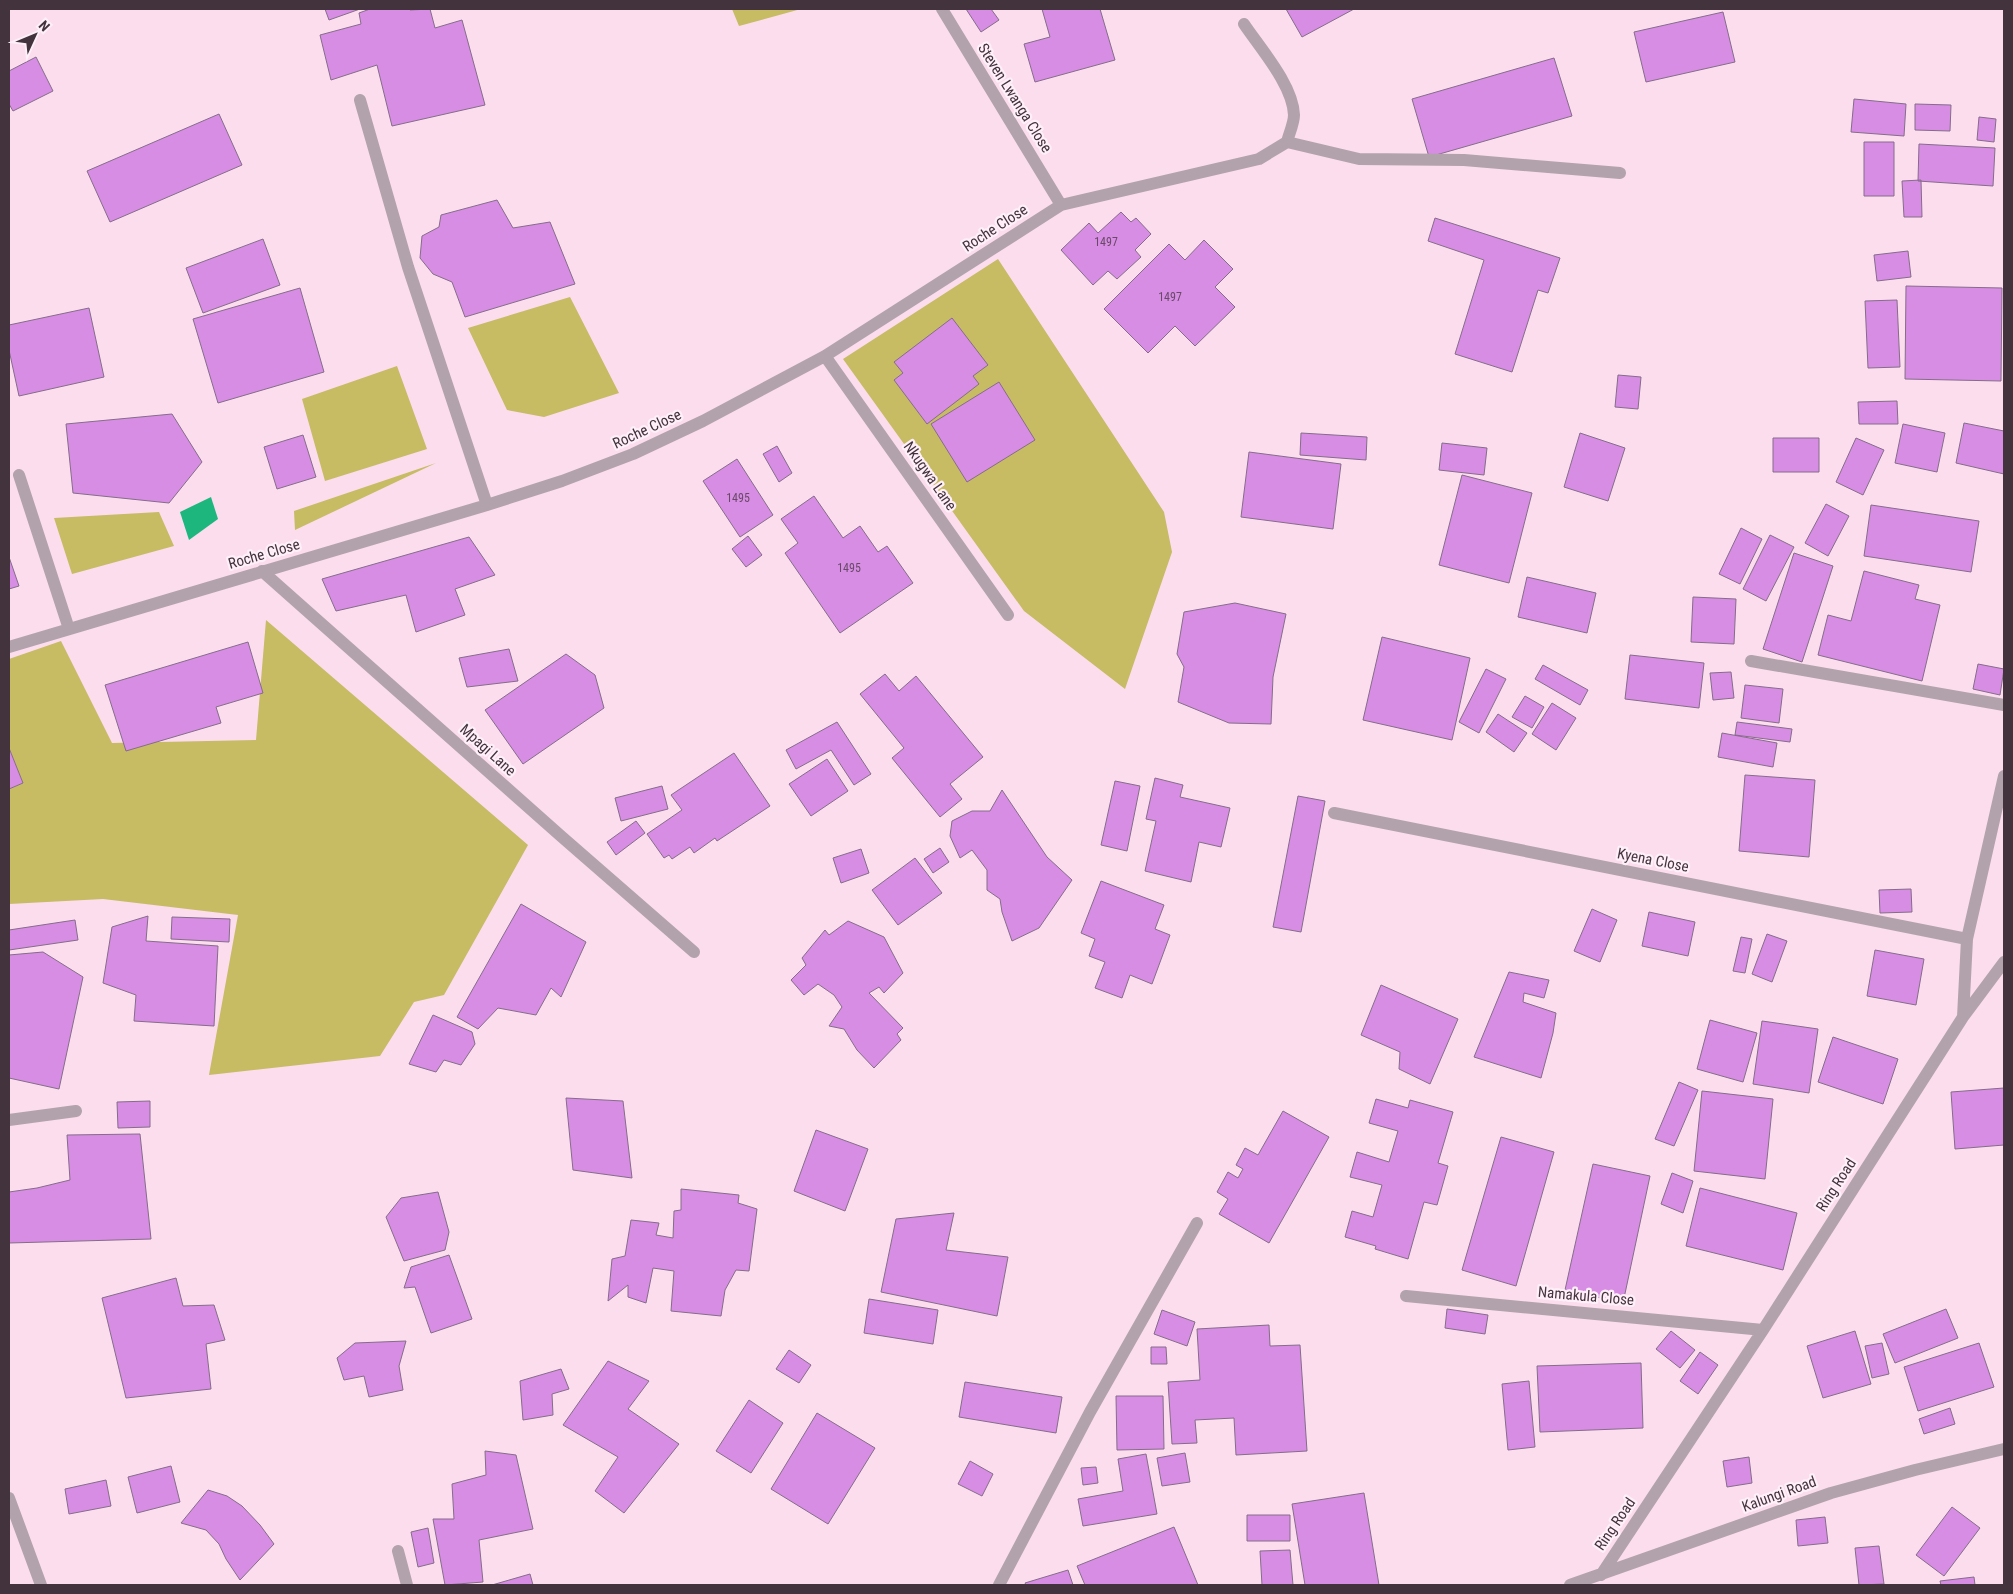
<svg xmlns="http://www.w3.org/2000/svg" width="2013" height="1594" viewBox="0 0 2013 1594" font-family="'Roboto Condensed',sans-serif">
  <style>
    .green { fill: #c7bb63 }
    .water { fill: #1db77e }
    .building { fill: #d88de5; stroke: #846d88 }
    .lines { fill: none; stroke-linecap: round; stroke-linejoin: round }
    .minor { stroke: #b2a2ab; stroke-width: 12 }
    .labels { text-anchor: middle; stroke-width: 4.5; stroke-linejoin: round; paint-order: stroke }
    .number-label { font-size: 12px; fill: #684a66 }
    .street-label { font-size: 15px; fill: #42333c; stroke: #feeff8 }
  </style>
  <rect width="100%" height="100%" fill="#fbddee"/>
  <path class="green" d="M732,9H801L739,26Z
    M998,259L1164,512L1172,552L1125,689L1024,611L843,359Z
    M570,297L619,393L544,417L507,410L468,328Z
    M397,366L427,449L325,481L302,399Z
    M436,463L295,530L294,511Z
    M159,512L174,546L72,574L54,518Z
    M266,620L528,845L444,995L414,1002L380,1056L209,1075L238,915L103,899L9,904V789L23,783L9,748V659L61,641L112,743L256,740Z"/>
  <path class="water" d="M211,497L218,519L189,540L180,512Z"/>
  <path class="building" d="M325,9H360L329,20Z
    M370,9H409L410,10L430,9L435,28L462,20L485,105L392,126L377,65L331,80L320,35L361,24L359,13Z
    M966,9H991L999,20L981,32Z
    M1042,9H1100L1115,60L1035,82L1024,44L1050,37Z
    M1286,9H1354L1302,37Z
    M1723,12L1735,62L1646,82L1634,32Z
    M36,57L53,91L13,111L9,104V71Z
    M1554,58L1572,116L1429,157L1412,99Z
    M1854,99L1906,104L1904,136L1851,132Z
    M1915,104L1951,105L1950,131L1915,130Z
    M219,114L242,165L110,222L87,171Z
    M1979,117L1996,119L1994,142L1977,140Z
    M1864,142H1894V196H1864Z
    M1919,144L1995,148L1993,186L1918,181Z
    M1921,180L1922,217H1904L1902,181Z
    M497,200L513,228L550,222L575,284L465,317L452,282L433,274L420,258L422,236L439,227L441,215Z
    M1121,212L1131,222L1136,218L1151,234L1135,250L1141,257L1117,279L1108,271L1093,285L1061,250L1089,223L1098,233Z
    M1435,218L1560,258L1548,293L1538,290L1512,372L1455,354L1484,260L1428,241Z
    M263,239L280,285L203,313L186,268Z
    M1204,240L1233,269L1215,287L1235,307L1195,346L1175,326L1148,353L1104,309L1169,244L1185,260Z
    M1908,251L1911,277L1877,281L1874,255Z
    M1906,286L2002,288L2001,381L1905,379Z
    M300,288L324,372L218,403L193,319Z
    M1897,300L1900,367L1868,368L1865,301Z
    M89,308L104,377L19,396L9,350V325Z
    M952,318L988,365L973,376L979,384L927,424L894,380L903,373L894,362Z
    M1618,375L1641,377L1638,409L1615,407Z
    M999,382L1035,440L967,482L931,424Z
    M1897,401L1898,424H1859L1858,402Z
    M172,414L202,462L169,503L73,493L66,424Z
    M1964,423L2004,431V474L1956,463Z
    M1903,424L1945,433L1937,472L1895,463Z
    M1301,433L1367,437L1366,460L1300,455Z
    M1580,433L1625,448L1608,501L1564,487Z
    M303,435L316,477L277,489L264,447Z
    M1773,438H1819V472H1773Z
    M1856,438L1884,450L1863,495L1836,482Z
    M1442,443L1487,448L1484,475L1439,470Z
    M777,446L792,473L779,482L763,454Z
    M1249,452L1341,464L1333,529L1241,517Z
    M737,459L773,515L740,537L703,481Z
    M1462,475L1532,493L1509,583L1439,565Z
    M814,496L843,538L860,526L878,552L887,546L913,583L840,633L785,553L798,543L781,519Z
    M1826,504L1849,516L1828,556L1805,543Z
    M1871,505L1979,521L1971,572L1864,556Z
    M1741,528L1762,539L1740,584L1719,574Z
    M1770,535L1794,547L1766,601L1743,589Z
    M748,536L762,555L746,567L732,549Z
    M469,537L495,575L455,589L465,615L416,632L406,595L336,611L322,579Z
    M1794,553L1833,566L1802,662L1763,649Z
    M9,557L19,586L9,589Z
    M1864,571L1919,585L1915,599L1940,605L1922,681L1818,655L1828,615L1851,621Z
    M1527,577L1596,593L1587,633L1518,617Z
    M1693,597L1736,599L1734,644L1691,642Z
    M1235,603L1286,614L1273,677L1271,724L1229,723L1178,702L1184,667L1177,654L1184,612Z
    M1382,637L1470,658L1452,740L1363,720Z
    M248,642L263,693L216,707L221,723L126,751L105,685Z
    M509,649L518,681L467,687L459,658Z
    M566,654L595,675L604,708L523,764L485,710Z
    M1630,655L1704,663L1699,708L1625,699Z
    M1978,664L2004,669L2000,695L1973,689Z
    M1543,665L1588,690L1580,705L1535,679Z
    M1486,669L1506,679L1479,733L1459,722Z
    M1731,672L1734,698L1713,700L1710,673Z
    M885,674L899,691L916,676L983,757L950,784L962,799L940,817L892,758L904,748L860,694Z
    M1745,685L1783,689L1779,723L1741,718Z
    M1525,696L1544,707L1532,728L1512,717Z
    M1552,703L1576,718L1556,750L1532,734Z
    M1498,714L1527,733L1514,752L1486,732Z
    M837,722L871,774L854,785L831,750L796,769L786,750Z
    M1737,722L1792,729L1790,742L1735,735Z
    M1722,733L1777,743L1773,767L1718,757Z
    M9,748L23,783L9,789Z
    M734,753L770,806L717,841L715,838L694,853L690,847L672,859L669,855L664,858L647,834L682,810L671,795Z
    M827,759L848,791L811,816L789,784Z
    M1745,775L1815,780L1809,857L1739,851Z
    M1155,778L1183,785L1180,797L1230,808L1221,847L1199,842L1191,882L1145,871L1156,821L1146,819Z
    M1115,781L1140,786L1127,851L1101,845Z
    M662,786L668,809L621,821L615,798Z
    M1002,790L1047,857L1072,880L1039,928L1012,941L1002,912L1000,899L987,890V870L972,850L960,858L950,836L952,821L972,811H990Z
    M1298,796L1325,801L1301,932L1273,927Z
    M636,821L645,833L616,855L607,842Z
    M940,848L949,862L933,873L924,859Z
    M861,849L869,873L841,883L833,858Z
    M915,858L942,893L898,925L872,890Z
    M1101,881L1164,905L1155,929L1170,935L1152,984L1130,975L1122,998L1095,988L1105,962L1089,956L1095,939L1081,933Z
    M1911,889L1912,912L1880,913L1879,890Z
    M521,904L586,942L561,997L551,988L536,1015L498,1008L478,1029L457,1017Z
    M1592,909L1617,920L1600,962L1574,951Z
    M1649,912L1695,922L1688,956L1642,946Z
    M148,916L146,941L218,946L214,1026L134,1021L136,995L103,983L112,927Z
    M172,917L230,919L229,942L171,939Z
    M75,920L78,940L9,950V930Z
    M848,921L884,937L903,973L884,993L879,987L869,993L903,1028L897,1034L901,1040L874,1068L857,1050L844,1029L829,1026L842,1007L834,995L818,984L804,995L791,980L806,965L802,958L825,930L829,935Z
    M1767,934L1787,941L1772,982L1752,974Z
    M1741,937L1752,939L1745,973L1733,971Z
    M1875,950L1924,959L1916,1005L1867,996Z
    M43,952L83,977L59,1089L9,1078V955Z
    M1509,972L1549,980L1544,998L1524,993L1523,1002L1556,1013L1553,1033L1541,1078L1474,1057Z
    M1381,985L1458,1019L1430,1084L1399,1069L1400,1052L1361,1035Z
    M433,1015L472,1032L475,1044L461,1065L444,1060L436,1072L409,1064Z
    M1710,1020L1757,1033L1743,1082L1697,1069Z
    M1762,1021L1818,1029L1809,1093L1753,1084Z
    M1833,1037L1898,1059L1883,1104L1818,1082Z
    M1679,1082L1698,1090L1674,1146L1655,1139Z
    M2004,1088V1145L1955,1149L1951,1092Z
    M1702,1091L1773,1099L1765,1179L1694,1171Z
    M566,1098L623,1101L632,1178L573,1170Z
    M1376,1099L1408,1108L1410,1100L1453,1112L1438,1163L1448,1166L1437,1205L1424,1202L1408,1259L1375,1249L1376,1246L1345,1237L1352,1211L1373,1217L1382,1185L1350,1177L1357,1152L1389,1162L1398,1131L1369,1123Z
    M150,1101V1127L118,1128L117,1102Z
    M1283,1111L1329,1137L1269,1243L1219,1214L1228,1199L1217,1192L1228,1172L1238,1178L1243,1169L1236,1165L1245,1148L1258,1155Z
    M816,1130L868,1149L845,1211L794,1191Z
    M140,1134L151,1239L9,1243V1192L37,1188L70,1180L67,1135Z
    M1501,1137L1554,1152L1516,1286L1462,1270Z
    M1593,1164L1650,1176L1623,1303L1565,1290Z
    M1672,1173L1693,1181L1683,1213L1661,1204Z
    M1700,1188L1797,1213L1783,1270L1686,1246Z
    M681,1189L739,1195L738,1203L757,1209L749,1271L736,1270L725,1290L721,1316L671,1311L674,1271L653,1268L646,1303L628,1297V1285L608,1301L612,1259L625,1256L631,1220L659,1223L656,1235L673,1238L674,1211L681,1210Z
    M438,1192L449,1232L445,1250L404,1261L386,1217L401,1198Z
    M954,1213L946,1250L1008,1257L997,1316L881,1292L896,1219Z
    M449,1255L472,1319L431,1333L415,1287L404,1288L411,1267Z
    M176,1278L183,1306L214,1305L225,1340L206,1344L211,1389L126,1398L102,1298Z
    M869,1299L938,1310L933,1344L864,1333Z
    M1447,1309L1488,1315L1485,1334L1445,1328Z
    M1946,1309L1958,1338L1895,1363L1883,1334Z
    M1162,1310L1195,1322L1187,1346L1154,1334Z
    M1269,1325L1270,1346L1300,1345L1307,1451L1236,1455L1234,1418L1195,1420L1197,1443L1172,1444L1168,1382L1200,1380L1197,1329Z
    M1671,1331L1695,1350L1680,1368L1656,1349Z
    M1855,1331L1871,1384L1823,1398L1807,1346Z
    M406,1341L399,1366L403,1390L369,1397L364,1376L344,1380L337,1358L355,1343Z
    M1882,1343L1889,1374L1872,1378L1865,1346Z
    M1979,1343L1994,1387L1918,1411L1904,1367Z
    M1151,1347H1166L1167,1364H1151Z
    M789,1350L811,1365L799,1383L776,1369Z
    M1700,1352L1718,1365L1698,1394L1680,1381Z
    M608,1361L649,1381L628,1409L679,1444L624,1513L595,1491L618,1457L563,1425Z
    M1641,1363L1643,1428L1540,1432L1537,1366Z
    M561,1369L569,1389L552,1394L553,1415L523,1420L520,1381Z
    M1529,1381L1535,1447L1508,1450L1502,1384Z
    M965,1382L1062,1397L1056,1433L959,1417Z
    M1116,1396H1163L1164,1449L1117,1450Z
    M749,1400L783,1423L751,1473L716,1451Z
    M1950,1408L1955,1424L1924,1434L1919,1419Z
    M817,1413L875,1448L828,1524L771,1489Z
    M485,1451L516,1455L533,1529L479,1540L483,1582L445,1585L433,1519H454L452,1484L486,1475Z
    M1185,1453L1190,1482L1162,1486L1157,1458Z
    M1146,1454L1157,1514L1083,1526L1078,1499L1123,1491L1118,1459Z
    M1749,1457L1752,1483L1727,1487L1723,1461Z
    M970,1461L993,1474L982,1496L958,1484Z
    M171,1466L180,1502L137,1513L128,1477Z
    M1096,1467L1098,1483L1083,1485L1081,1468Z
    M106,1480L111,1506L69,1514L65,1489Z
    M208,1490L227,1496L242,1506L260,1525L274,1544L240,1580L226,1559L219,1544L206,1530L181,1523Z
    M1364,1493L1379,1585H1305L1292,1504Z
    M1952,1507L1980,1528L1944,1576L1916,1555Z
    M1247,1515H1290V1541H1247Z
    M1825,1517L1828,1543L1798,1546L1796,1520Z
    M1174,1527L1198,1585H1085L1077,1566Z
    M428,1528L434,1563L418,1567L411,1532Z
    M1879,1546L1884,1584L1859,1585L1855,1548Z
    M1290,1550L1293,1585H1262L1260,1551Z
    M1068,1570L1073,1585H1026L1025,1583Z
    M530,1574L533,1585H492Z
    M1974,1577L1975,1585H1941L1940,1581Z"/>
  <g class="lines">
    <path class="minor" d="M942,9L1061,205
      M360,100L408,267L487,505
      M1287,142L1359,159L1464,160L1620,173
      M825,356L1008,615
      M19,475L69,629
      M262,571L562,837L694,952
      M9,647L487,505L562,481L633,454L703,421L825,356L1061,205L1259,159L1287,142C1289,134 1294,123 1294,115C1293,85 1260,48 1244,24
      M1751,661L2004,705
      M1334,813L1967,939
      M1963,1017L2004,962
      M9,1120L76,1111
      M1406,1296L1763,1330
      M9,1498L41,1585
      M398,1551L407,1585
      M1601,1575L1763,1330L1963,1017L1967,939L2004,776
      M999,1585L1090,1412L1197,1223
      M1570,1585L1831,1493L1915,1470L2004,1449"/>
  </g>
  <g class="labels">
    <g class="number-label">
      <text x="1106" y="246">1497</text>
      <text x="1170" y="301">1497</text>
      <text x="738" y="502">1495</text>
      <text x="849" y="572">1495</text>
    </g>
    <g class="street-label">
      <text transform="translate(1015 98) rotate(58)" y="5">Steven Lwanga Close</text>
      <text transform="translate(995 228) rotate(-33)" y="5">Roche Close</text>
      <text transform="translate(647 429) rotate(-25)" y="5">Roche Close</text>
      <text transform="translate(930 476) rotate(55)" y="5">Nkugwa Lane</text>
      <text transform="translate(264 554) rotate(-16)" y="5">Roche Close</text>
      <text transform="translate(488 750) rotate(42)" y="5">Mpagi Lane</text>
      <text transform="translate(1653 860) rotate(11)" y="5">Kyena Close</text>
      <text transform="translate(1836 1185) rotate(-57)" y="5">Ring Road</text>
      <text transform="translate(1586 1296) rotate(5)" y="5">Namakula Close</text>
      <text transform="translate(1779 1494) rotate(-20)" y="5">Kalungi Road</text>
      <text transform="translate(1615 1524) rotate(-56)" y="5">Ring Road</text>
    </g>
  </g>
  <rect width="2013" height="1594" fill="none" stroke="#42333c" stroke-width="20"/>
  <g transform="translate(35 35) rotate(46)" stroke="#feeff8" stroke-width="4" paint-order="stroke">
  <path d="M0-4L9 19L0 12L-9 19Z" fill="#42333c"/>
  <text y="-8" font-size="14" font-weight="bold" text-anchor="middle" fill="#42333c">N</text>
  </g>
</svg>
